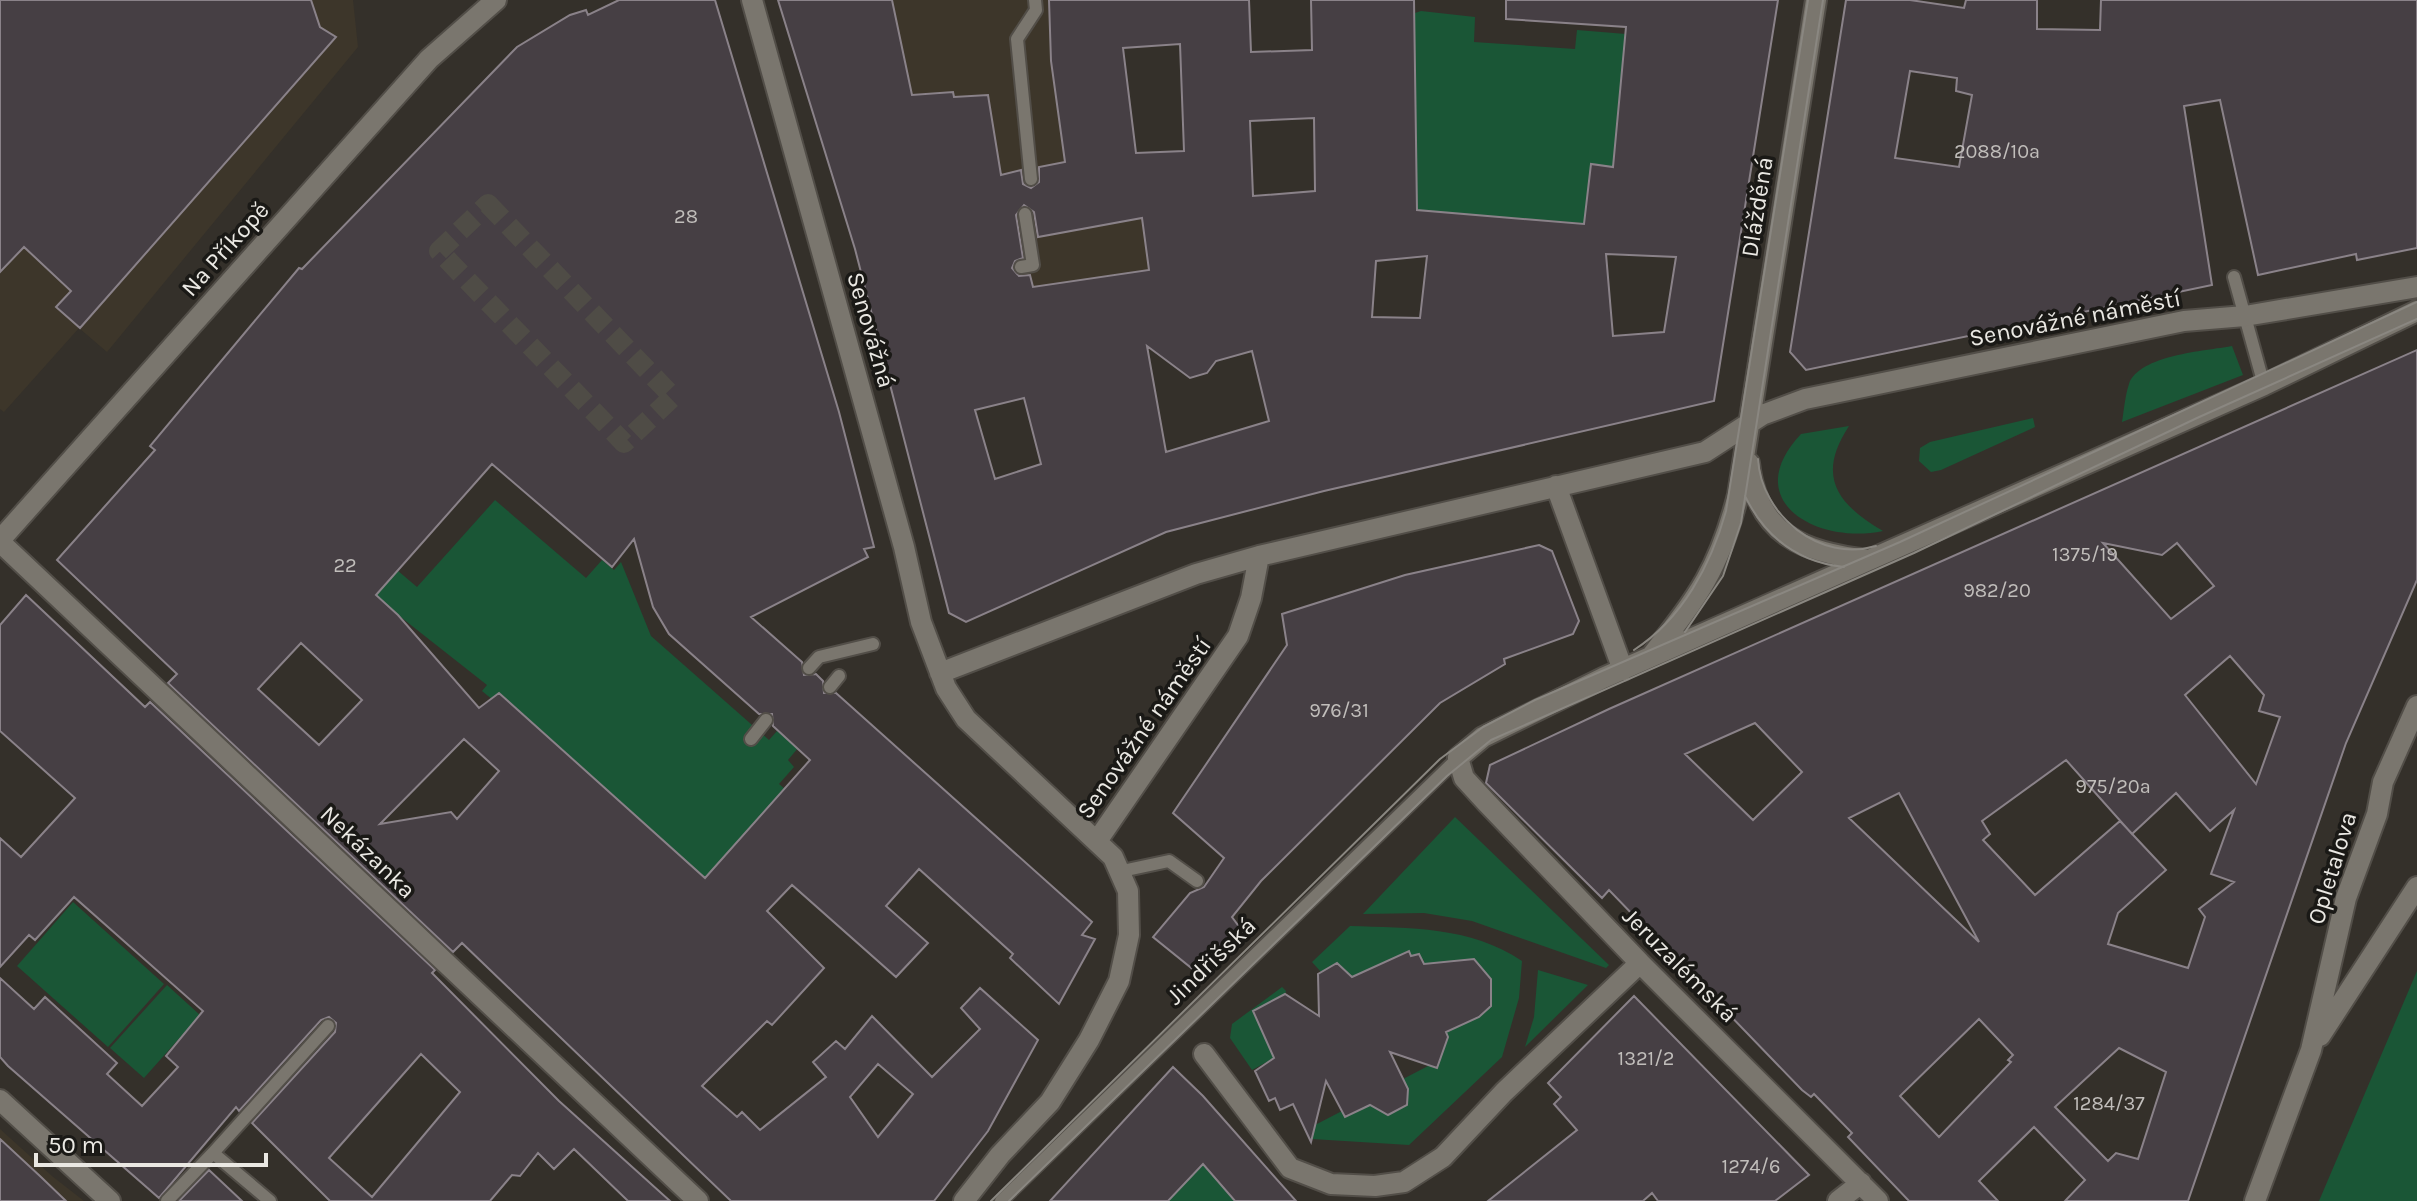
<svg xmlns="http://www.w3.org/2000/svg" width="2417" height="1201" viewBox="0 0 2417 1201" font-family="Karla,sans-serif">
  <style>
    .built { fill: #3d362a }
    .green { fill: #1a5636 }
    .building { fill: #463f44; stroke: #8a8289; stroke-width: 2; fill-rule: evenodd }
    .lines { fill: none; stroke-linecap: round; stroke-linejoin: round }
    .street-tunnel { stroke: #4f4c46; stroke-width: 20; stroke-dasharray: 20 10; stroke-linecap: butt }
    .lane-casing { stroke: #524e48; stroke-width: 16 }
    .street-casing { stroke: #524e48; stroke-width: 24 }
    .lane { stroke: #7a766e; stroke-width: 12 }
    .street { stroke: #7a766e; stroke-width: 20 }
    .tram { stroke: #8a8781; stroke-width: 2 }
    .labels { text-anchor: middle; stroke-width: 7; stroke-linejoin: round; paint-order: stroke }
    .number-label { font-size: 20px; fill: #c1bebb }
    .street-label { font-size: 24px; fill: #eae8e3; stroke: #1a1916 }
  </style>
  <rect width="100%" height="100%" fill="#34302a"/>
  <path class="built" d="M0,0H353L358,47L107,352L79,328L4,412L0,409Z
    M879,0H1078L1134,154L1149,270L1057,283L1060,314L1054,348L921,138L893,5Z
    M0,1129L52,1176L84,1201H0Z"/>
  <path class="green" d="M1421,11L1475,17L1474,42L1575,49L1577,30L1626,34L1607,225L1415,210V13Z
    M2232,346L2243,375L2122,422C2124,410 2125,396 2129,384C2139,355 2205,351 2232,346Z
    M2033,418L2035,427L1941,470L1931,472L1919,461L1920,448L1930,442Z
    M1849,426C1816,476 1837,504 1883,531C1817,545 1738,501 1801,434Z
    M495,500L586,578L602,560L614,570L621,562L651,636L769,740L777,731L798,748L788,760L794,767L779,784L785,789L710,882L500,693L493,700L482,691L487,685L374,596L397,570L417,587Z
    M1455,817L1609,965L1606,968L1472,921L1424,913L1363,914Z
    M73,902L164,984L108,1047L17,966Z
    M1350,926C1410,928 1470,926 1522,961L1519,998L1502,1057L1409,1145L1312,1139L1315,1125L1342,1111L1345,1117L1368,1097L1374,1107L1388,1115L1407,1105L1403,1079L1430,1065L1446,1032L1461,1017L1464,1024L1476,1010L1482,1014L1485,1011L1461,960L1424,967V960L1411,956L1408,951L1403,953L1406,960L1355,984L1337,964L1321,972L1312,962Z
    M1538,970L1588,985L1525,1047L1534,1017Z
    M2417,971V1201H2319Z
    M167,985L200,1015L144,1078L110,1048Z
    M1282,987L1286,991L1268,1046L1276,1057L1252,1070L1230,1038L1232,1024Z
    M1173,1129L1235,1201H1168Z"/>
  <path class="building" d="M0,0H311L320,27L336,37L80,328L56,307L71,291L24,247L0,272Z
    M619,0H715L839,412L874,547L864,549L868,557L751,617L802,662L804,675L816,674L823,681L824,693H836L1092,922L1082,935L1095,939L1059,1004L1010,958L1013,954L919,869L886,906L928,943L896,977L792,885L767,911L824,968L772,1025L767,1021L702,1086L737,1117L742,1112L760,1130L826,1077L813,1062L836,1041L845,1049L872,1016L932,1077L980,1029L961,1008L980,988L1038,1040L988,1131L934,1201H731L462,943L453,952L168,683L177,674L57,560L155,450L150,446L299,268L302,269L517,47L570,15L586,10L588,15ZM492,464L612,567L634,539L653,607L669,634L759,714H772L773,726L810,760L705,878L499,693L479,708L398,615L376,595ZM301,643L362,700L319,745L258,689ZM464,739L499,771L457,819L451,812L380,824ZM878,1064L913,1094L878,1137L850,1097Z
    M778,0H892L912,95L953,92L954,97L988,95L1001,175L1021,170L1023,184L1031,188L1039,182V167L1065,162L1051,61L1049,0H1249L1251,52L1312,50L1311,0H1414L1417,210L1584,224L1591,164L1613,167L1626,27L1506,19V0H1778L1714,401L1324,491L1166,532L966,622L949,613L855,249ZM1180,44L1184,151L1136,153L1123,48ZM1314,118L1315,191L1253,196L1250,121ZM1024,205L1034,212L1038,237L1142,218L1149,270L1033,287L1030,275L1019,276L1012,268L1015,261L1023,258L1016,215ZM1606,254L1676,257L1664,332L1613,336ZM1427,256L1420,318L1372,317L1376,261ZM1147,346L1190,378L1207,373L1216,361L1252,351L1269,421L1166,452ZM1024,398L1041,464L995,479L975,410Z
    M1846,0H1910L1964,8L1966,0H2037V29L2100,30L2101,0H2417V248L2357,260L2356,254L2258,275L2220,100L2184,106L2212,285L1806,370L1790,352ZM1910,71L1957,78L1956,91L1972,95L1959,167L1895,158Z
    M2417,350V580L2346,743L2188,1201H2065L2085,1180L2034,1127L1979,1181L1998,1201H1909L1848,1137L1852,1133L1814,1094L1811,1097L1802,1090L1609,890L1602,898L1486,783L1490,765L1609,709ZM2103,543L2162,555L2177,543L2214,586L2171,619ZM2230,656L2264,695L2259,711L2280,717L2256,784L2185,695ZM1755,723L1802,772L1753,820L1685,754ZM2066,760L2132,834L2176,793L2210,831L2234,810L2211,874L2234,882L2199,909L2205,917L2188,968L2108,944L2118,913L2166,870L2120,821L2035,895L1983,840L1990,834L1982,821ZM1899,793L1979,942L1849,818ZM1979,1019L2013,1055L2008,1060L2011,1062L1939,1137L1900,1096ZM2119,1048L2166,1072L2138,1159L2116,1153L2108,1161L2055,1107Z
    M1539,545L1552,551L1579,621L1573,634L1504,659L1505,664L1440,703L1261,881L1232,917L1243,932L1205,979L1153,937L1190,893L1204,887L1224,858L1173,813L1287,645L1282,614L1405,575Z
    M26,595L145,707L150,702L435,970L432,973L559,1101L670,1201H628L574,1149L554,1169L538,1153L520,1176L512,1175L490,1201H330L252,1123L335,1032L336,1023L329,1017L321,1020L239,1111L236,1107L159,1198L8,1066L0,1057V978L34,1009L45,997L117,1063L107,1074L142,1106L178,1067L166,1056L203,1011L74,897L35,940L29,935L0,967V838L21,857L75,798L0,731V625ZM421,1054L460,1092L372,1197L329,1158Z
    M1409,951L1411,956L1419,954L1424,964L1474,959L1491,979V1006L1479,1017L1446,1032L1448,1037L1437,1068L1390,1052L1408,1089L1407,1105L1388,1115L1370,1105L1345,1117L1326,1081L1311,1142L1293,1104L1280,1110L1275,1098L1269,1101L1255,1071L1274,1058L1253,1011L1285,994L1319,1016L1318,974L1337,963L1352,977Z
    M1634,996L1809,1175L1775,1201H1658L1652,1193L1643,1201H1488L1577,1130L1554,1104L1561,1097L1548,1083Z
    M1173,1067L1203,1096L1296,1201H1235L1203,1164L1168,1201H1050Z
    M0,1139L41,1177L66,1201H0Z
    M209,1170L242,1201H179Z"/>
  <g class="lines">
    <path class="street-tunnel" d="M488,204L673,397L624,443L439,251Z"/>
    <g class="lane-casing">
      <path id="lane" d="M1031,179L1017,39L1036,10L1035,0
        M1021,267L1033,265L1025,214
        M2234,277L2264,385
        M809,668L819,657L873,644
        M830,687L839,676
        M751,739L766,720
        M1122,871L1169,861L1197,881
        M213,1153L328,1026
        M167,1201L213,1153L270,1201
        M1001,1201L1458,758"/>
    </g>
    <g class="street-casing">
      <path id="street" d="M752,0L904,547L921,622L946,688L966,719L1113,857L1128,891L1129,935L1119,981L1089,1040L1050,1102L1000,1155L964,1201
        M1749,463C1757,535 1804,553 1869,560
        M1556,486L1623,670
        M0,540L429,59L496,0
        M0,542L698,1201
        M1653,654C1699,595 1719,569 1738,495L1816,0
        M940,673L1196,574L1259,556L1705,452L1762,415L1805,399L2184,321L2245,316L2417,287
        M1097,841L1238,636L1251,598L1259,556
        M2320,1036L2417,887
        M1204,1054L1290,1168L1331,1184L1375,1186L1404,1182L1443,1157L1504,1092L1640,963
        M0,1100L110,1201
        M1838,1201L1861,1183
        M1878,1201L1640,963L1486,802L1464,778L1458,758L1483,737L1603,678L2264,385L2417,311
        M2255,1201L2311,1050L2346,898L2377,814L2383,782L2417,706"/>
    </g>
    <use href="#lane" class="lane"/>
    <use href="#street" class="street"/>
    <path class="tram" d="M1758,459C1761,515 1820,563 1876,546
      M1745,496C1765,537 1798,562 1844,567
      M1685,632L1723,576L1741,523L1823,0
      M1634,650C1682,619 1711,565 1726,511L1808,0
      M991,1201L1440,759L1483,727L1535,700L1900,542L2417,302
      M1009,1201L1447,776L1491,740L1914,553L2197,418L2417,319"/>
  </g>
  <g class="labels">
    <g class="number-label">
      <text x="1997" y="158">2088/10a</text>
      <text x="686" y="223">28</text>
      <text x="2085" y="561">1375/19</text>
      <text x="345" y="572">22</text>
      <text x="1997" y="597">982/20</text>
      <text x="1339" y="717">976/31</text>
      <text x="2113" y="793">975/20a</text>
      <text x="1646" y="1065">1321/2</text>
      <text x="2109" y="1110">1284/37</text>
      <text x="1751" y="1173">1274/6</text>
    </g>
    <g class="street-label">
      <text transform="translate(1757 207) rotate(-81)" y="8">Dlážděná</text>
      <text transform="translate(225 249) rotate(-48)" y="8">Na Příkopě</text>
      <text transform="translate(2075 318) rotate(-11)" y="8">Senovážné náměstí</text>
      <text transform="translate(871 330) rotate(74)" y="8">Senovážná</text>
      <text transform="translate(1144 728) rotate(-55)" y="8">Senovážné náměstí</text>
      <text transform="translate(368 852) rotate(44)" y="8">Nekázanka</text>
      <text transform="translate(2332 868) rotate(-73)" y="8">Opletalova</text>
      <text transform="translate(1211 961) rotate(-44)" y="8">Jindřišská</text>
      <text transform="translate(1680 965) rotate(45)" y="8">Jeruzalémská</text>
    </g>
  </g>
  <path d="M36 1153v12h230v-12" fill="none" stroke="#eae8e3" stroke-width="4"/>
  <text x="48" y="1153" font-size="24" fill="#eae8e3" stroke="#1a1916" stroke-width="6" paint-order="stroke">50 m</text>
</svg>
